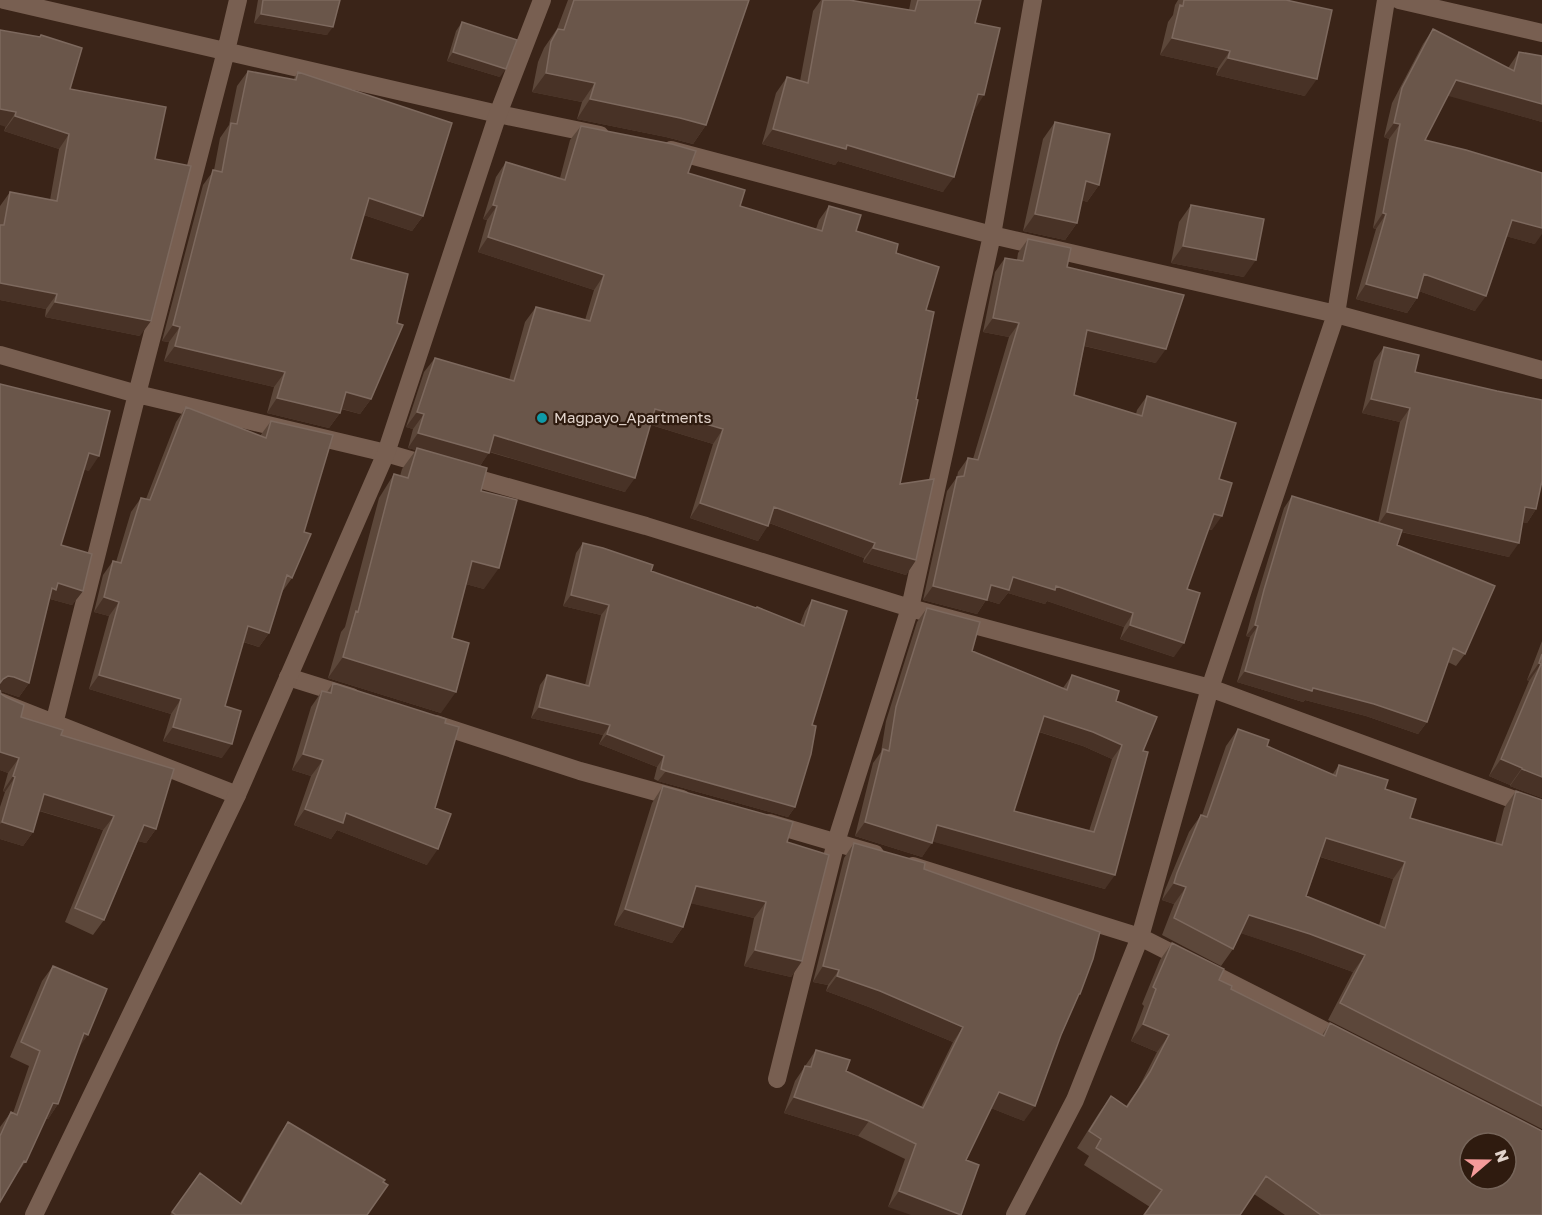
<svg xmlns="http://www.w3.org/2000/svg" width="1542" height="1215" viewBox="0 0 1542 1215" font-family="'Golos Text',sans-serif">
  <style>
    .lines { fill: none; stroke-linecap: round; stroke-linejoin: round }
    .street { stroke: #785f51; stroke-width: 18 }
    .secondary { stroke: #785f51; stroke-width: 18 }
    .wall { fill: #5c473a; fill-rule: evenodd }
    .shaded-wall { fill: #483226 }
    .building { fill: #6a564a; stroke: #7d695e; stroke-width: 1.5; fill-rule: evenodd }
    .culture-dot { fill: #0f9aa8; stroke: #2f1b0f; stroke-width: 2 }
    .labels { text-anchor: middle; stroke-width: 4.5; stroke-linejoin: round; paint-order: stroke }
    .poi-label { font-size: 15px; fill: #e1d3cb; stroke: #2f1b0f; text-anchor: start }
  </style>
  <rect width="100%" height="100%" fill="#3a2418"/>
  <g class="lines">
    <path class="street" d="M4,0L498,114L600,135
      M1399,0L1542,33
      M671,150L992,235L1336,314L1542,370
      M0,355L137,394L386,453L431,466
      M461,474L646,526L910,608L1210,688L1542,810
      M288,677L352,697
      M0,702L237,795
      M54,724L137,394L226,51L238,0
      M436,724L580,771L682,799
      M769,823L875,854
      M913,866L1140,937L1347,1042
      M777,1079L836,842L910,608L992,235L1033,0
      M1015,1215L1075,1100L1140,937L1210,688L1336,314L1386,0"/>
    <path class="secondary" d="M34,1215L237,795L386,453L498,114L542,0"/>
  </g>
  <path class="wall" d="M258,0H340L327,35L254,23Z
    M568,0H749L706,125L693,144L666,137L577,119L582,102L532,92L538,62L544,48L557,29Z
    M821,0H849L909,10L911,0H981L975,23L974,111L943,192L838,161L835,165L762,144L776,93L787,77L800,81L813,11Z
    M1178,0H1286L1305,96L1216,75L1218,68L1160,55L1168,22L1173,15L1175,5Z
    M462,22L500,77L447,61L456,31Z
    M1433,29L1508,68L1519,52L1542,56V122L1448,95L1425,140L1535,244L1506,236L1475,311L1419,291L1417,298L1407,313L1356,299L1376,229L1373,228L1389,139L1384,137L1392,103L1423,44Z
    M41,35L70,89L155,159L140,336L45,317L46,309L0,300V206L10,192L50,200L59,149L4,131Z
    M248,71L293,80L298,72L423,216L412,231L364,215L351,259L371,399L360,414L341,409L340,413L329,428L267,413L274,387L164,361L169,342L162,341L203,185L214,170L220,138L229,125L237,86Z
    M1055,122L1099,185L1087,202L1082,200L1077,223L1065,240L1023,231L1043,139Z
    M581,126L688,173L740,206L816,229L819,220L829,206L856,231L896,253L926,310L916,399L900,484L916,560L906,575L863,562L864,558L769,523L758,541L690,518L713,444L651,425L625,492L489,452L480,466L484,589L466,584L452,638L441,713L328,678L341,632L345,627L379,498L394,474L400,476L402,469L416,450L408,448L413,429L406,427L424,372L435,358L509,380L525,322L536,307L585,320L594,290L478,252L487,220L483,219L496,177L506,162L560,178L570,140Z
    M1191,205L1244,277L1171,263L1179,222Z
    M1028,239L1067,267L1156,363L1084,346L1074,395L1136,414L1137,410L1147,396L1219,479L1212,530L1208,529L1187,589L1174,657L1120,639L1124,627L1047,601L1045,604L1008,593L999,604L986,600L977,614L923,600L947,491L957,477L958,472L968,458L973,459L1009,337L983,332L995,272L1005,258L1017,260L1018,253Z
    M1384,347L1415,372L1536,509L1527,523L1522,522L1509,557L1401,532L1397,545L1465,654L1456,666L1448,662L1427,722L1418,734L1366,716L1305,700L1303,702L1237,682L1250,637L1246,636L1255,602L1284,508L1292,496L1378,523L1400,422L1362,413L1374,361Z
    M0,384L89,471L84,469L61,545L83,591L72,605L50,599L49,601L29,683L19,697L4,692L0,691L1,694L21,717L61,735L156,829L146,843L138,841L104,920L93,935L65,922L103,830L39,811L33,832L23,846L0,839V807L5,792L3,791L8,773L0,770Z
    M186,407L260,436L271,421L304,532L292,578L282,592L269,633L259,647L243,642L225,706L222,758L163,741L171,714L89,689L109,616L94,612L103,575L113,561L116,562L131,512L141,498L146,499L176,422Z
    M583,543L651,571L800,624L805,611L812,600V725L795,807L788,817L658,781L654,779L657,767L599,744L603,735L531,718L540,685L547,675L585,685L601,615L563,606L576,553Z
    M927,608L972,651L1063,688L1072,675L1116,701L1143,751L1105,889L932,841L922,857L855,836L873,763L881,752L886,721L917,622ZM1039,732L1083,746L1112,759L1089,831L1014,811Z
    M1542,641V798L1510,786V785L1489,776L1529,681L1527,680Z
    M333,683L445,723L427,865L337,830L331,839L294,825L311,776L292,770L311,707L322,691L327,692Z
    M1238,729L1267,746L1332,775L1339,765L1385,789L1410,818L1495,843L1504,808L1516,791L1542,800V1129L1328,1020L1353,972L1298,952L1241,933L1233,949L1221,966L1162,935L1174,904L1162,900L1165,890L1189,832L1201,815H1202L1226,746ZM1320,857L1393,879L1379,925L1306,896Z
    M663,786L787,842L802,961L791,977L744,966L754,918L691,903L683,927L672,943L614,925L652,803Z
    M854,843L924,869L1077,999L1024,1121L991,1108L888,1207L905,1159L858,1136L784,1113L795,1081L816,1050L846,1071L921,1107L953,1042L869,1007L826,991L828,985L813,982L844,858Z
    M1172,943L1231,989L1322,1035L1330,1023L1542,1215H1285L1254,1194L1150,1207L1084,1165L1089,1156L1077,1148L1099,1113L1111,1096L1126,1106L1138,1089L1157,1052L1131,1041L1144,1006L1142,1004L1160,960Z
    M53,966L78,1048L58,1104L48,1119H46L15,1177V1176L0,1202V1127L11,1112L13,1113L29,1066L10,1057L42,981Z
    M288,1122L367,1215H170L200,1173L240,1203L279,1135Z"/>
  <path class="shaded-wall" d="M261,14L333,27L327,35L254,23Z
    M1172,38L1230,51L1218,68L1160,55Z
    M453,52L506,69L500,77L447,61Z
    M1228,58L1317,79L1305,96L1216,75Z
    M546,73L595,83L582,102L532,92Z
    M1456,80L1542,104V122L1445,95Z
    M978,94L984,95L974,111L967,109Z
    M590,99L680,118L706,125L693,144L666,137L577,119Z
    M0,109L16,112L6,127L0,125Z
    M15,116L69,134L59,149L4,131Z
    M1394,123L1400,124L1389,139L1384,137Z
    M773,129L847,145L954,177L943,192L838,161L835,165L762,144Z
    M1086,181L1099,185L1087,202L1074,198Z
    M369,198L423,216L412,231L358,213Z
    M493,205L497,206L487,220L483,219Z
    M1383,213L1386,214L1376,229L1373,228Z
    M1035,214L1077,223L1065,240L1023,231Z
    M1512,220L1542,228V234L1535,244L1501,235Z
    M488,237L604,275L594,290L478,252Z
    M1183,246L1256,260L1244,277L1171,263Z
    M1424,274L1486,296L1475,311L1413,289Z
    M0,283L57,294L46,309L0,300Z
    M1366,284L1417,298L1407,313L1356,299Z
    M55,302L151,321L140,336L45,317Z
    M993,318L1019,323L1009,337L983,332Z
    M173,325L180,327L169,342L162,341Z
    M1087,330L1166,349L1156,363L1077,344Z
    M175,346L285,372L274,387L164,361Z
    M346,392L371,399L360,414L336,407Z
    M277,398L340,413L329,428L267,413Z
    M1371,399L1410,408L1400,422L1362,413Z
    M655,409L723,429L713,444L645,423Z
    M417,412L424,414L413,429L406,427Z
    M418,433L489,453L479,467L408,448Z
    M494,435L635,478L625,492L484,450Z
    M89,453L99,456L89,471L78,468Z
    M700,503L768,526L758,541L690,518Z
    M774,507L875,543L864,558L764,521Z
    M1525,507L1536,509L1527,523L1515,521Z
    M1387,512L1519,543L1509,557L1377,526Z
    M1214,514L1222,516L1212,530L1204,528Z
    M873,548L916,560L906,575L863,562Z
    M472,561L499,568L484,589L458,582Z
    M1013,577L1056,586L1133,613L1124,627L1047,601L1045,604L1008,593L999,604L986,600L977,614L923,600L933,586L991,585Z
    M58,583L83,591L72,605L50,599L46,605L52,588Z
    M571,595L609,605L601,615L563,606Z
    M104,597L119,602L109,616L94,612Z
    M1130,625L1184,643L1174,657L1120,639Z
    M1255,625L1258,626L1250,637L1246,636Z
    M248,626L269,633L259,647L238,640Z
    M343,657L456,692L441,713L328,678Z
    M1539,663L1541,664L1529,681L1527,680Z
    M1245,671L1374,704L1427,722L1418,734L1366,716L1305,700L1303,702L1237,682Z
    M99,675L181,699L171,714L89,689Z
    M8,676L14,677L29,683L19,697L4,692L0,691V683L3,679Z
    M539,707L610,725L603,735L531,718Z
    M1044,716L1093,732L1122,745L1112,759L1083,746L1034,730Z
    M173,727L232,744L222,758L163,741Z
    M607,734L664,756L657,767L599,744Z
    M0,752L19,758L8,773L0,770Z
    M303,754L323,760L311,776L292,770Z
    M1501,759L1522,768L1510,785L1489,776Z
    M1522,769L1542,777V798L1510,786Z
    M666,771L795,807L788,817L658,781Z
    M13,776L15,777L5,792L3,791Z
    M44,794L114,816L103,830L34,809Z
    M305,809L346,813L438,849L427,865L337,830L331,839L294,825Z
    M2,822L33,832L23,846L0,839V824Z
    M865,822L932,843L922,857L855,836Z
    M144,825L156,829L146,843L134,840Z
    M937,825L1115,875L1105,889L927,840Z
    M1326,838L1405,862L1393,879L1314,855Z
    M1174,883L1186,887L1174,904L1162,900Z
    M696,886L766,902L754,918L685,902Z
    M625,909L683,927L672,943L614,925Z
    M1249,915L1310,934L1365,955L1353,972L1298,952L1237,932Z
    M755,950L802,961L791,977L744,966Z
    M823,966L839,970L828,985L813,982Z
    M837,976L880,991L963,1027L953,1042L869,1007L826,991Z
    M1143,1024L1169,1035L1157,1052L1131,1041Z
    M84,1033L88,1035L77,1050Z
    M999,1092L1035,1106L1024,1121L988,1107Z
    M794,1097L869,1121L858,1136L784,1113Z
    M53,1103L58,1104L48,1119L43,1118Z
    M24,1161L26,1162L15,1177L13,1176Z
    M899,1191L961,1215H911L888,1207Z"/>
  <path class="building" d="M263,0H340L333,27L261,14Z
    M574,0H749L706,125L680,118L590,99L595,83L546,73L551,42L558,29L564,30Z
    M823,0H849L915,11L918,0H981L975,23L1000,28L984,95L978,94L954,177L847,145L846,149L773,129L787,77L808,83Z
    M1184,0H1286L1332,10L1317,79L1228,58L1230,51L1172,38L1180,5L1183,6Z
    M462,22L517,40L506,69L453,52Z
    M1433,29L1514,71L1519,52L1542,56V104L1456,80L1425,140L1466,150L1542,173V228L1512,220L1486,296L1424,274L1417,298L1366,284L1386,214L1383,213L1400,124L1394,123L1402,88Z
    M0,30L40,37L41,35L82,48L70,89L166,107L155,159L191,166L151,321L55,302L57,294L0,283V225H4L10,192L57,201L69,134L15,116L16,112L0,109Z
    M248,71L296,80L298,72L452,123L423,216L369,198L351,259L408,274L397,323L403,325L371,399L346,392L340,413L277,398L285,372L175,346L180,327L173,325L213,170L222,172L231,123L237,124Z
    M1055,122L1110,134L1099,185L1086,181L1077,223L1035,214Z
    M581,126L672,144L696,151L688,173L745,190L740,206L822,231L829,206L861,215L856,231L898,244L896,253L939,267L926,310L934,312L916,399L918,400L900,484L934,479L916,560L873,548L875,543L774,507L768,526L700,503L723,429L655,409L635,478L494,435L489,453L418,433L424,414L417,412L435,358L514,381L536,307L590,321L604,275L488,237L497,206L493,205L506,162L565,180Z
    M1191,205L1264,219L1256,260L1183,246Z
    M1028,239L1071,248L1067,267L1184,295L1166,349L1087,330L1074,395L1142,416L1147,396L1236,423L1219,479L1232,483L1222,516L1214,514L1187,589L1200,593L1184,643L1130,625L1133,613L1056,586L1055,590L1013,577L1009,590L991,585L987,600L933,586L957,477L964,476L968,458L978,460L1019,323L993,318L1005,258L1023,261Z
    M1384,347L1419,355L1415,372L1497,391L1542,400V481L1536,509L1525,507L1519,543L1387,512L1410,408L1371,399Z
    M0,384L110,411L99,456L89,453L61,545L92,554L83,591L58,583L56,590L52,588L29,683L14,677L8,676L3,679L0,683Z
    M186,407L266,438L271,421L333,435L304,532L311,534L292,578L287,575L269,633L248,626L225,706L241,711L232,744L173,727L181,699L99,675L119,602L104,597L113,561L121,563L141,498L150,500Z
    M417,448L487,468L481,491L517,500L499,568L472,561L452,638L469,643L456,692L343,657L356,611L358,612L393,477L394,474L408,478Z
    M1292,496L1402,530L1397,545L1495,586L1465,654L1453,648L1427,722L1374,704L1313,688L1312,691L1245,671L1258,626L1255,625L1264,590Z
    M583,543L603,548L653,565L651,571L756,608L757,607L804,626L812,600L847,611L812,725L816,726L811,754L795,807L666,771L661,769L664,756L607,734L610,725L539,707L547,675L589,686L609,605L571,595Z
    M927,608L980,622L972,651L1067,690L1072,675L1119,691L1116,701L1157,717L1143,751L1148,752L1115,875L937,825L932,843L865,822L883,749L889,751L896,707ZM1044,716L1093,732L1122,745L1094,832L1014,811Z
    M1542,654V777L1522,769V768L1501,759L1541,664L1539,663Z
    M333,683L446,719L445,723L459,727L435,808L451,814L438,849L346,813L343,823L305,809L323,760L303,754L322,691L331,693Z
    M0,690L1,694L6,697L24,705L21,717L63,730L61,735L174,769L156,829L144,825L104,920L75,908L114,816L44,794L33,832L2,822L15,777L13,776L19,758L0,752Z
    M1238,729L1269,740L1267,746L1336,776L1339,765L1388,780L1385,789L1416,799L1410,818L1502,845L1516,791L1542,800V1106L1340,1003L1365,955L1310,934L1249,915L1233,949L1174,918L1186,887L1174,883L1177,873L1201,815L1207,817ZM1326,838L1405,862L1385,928L1306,896Z
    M663,786L793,822L787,842L829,855L802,961L755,950L766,902L696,886L683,927L625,909Z
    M854,843L925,863L924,869L1100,932L1093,959L1080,994H1079L1061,1035L1035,1106L999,1092L966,1160L979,1165L961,1215L899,1191L916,1144L869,1121L794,1097L805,1066L811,1067L816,1050L850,1060L846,1071L923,1108L963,1027L880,991L837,976L839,970L823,966Z
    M1172,943L1224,969L1219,980L1232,986L1231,989L1324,1036L1330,1023L1542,1131V1215H1321L1266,1176L1240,1215H1144L1162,1190L1096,1148L1101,1139L1089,1131L1111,1096L1127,1107L1150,1072L1169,1035L1143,1024L1156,989L1153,987ZM1470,1143H1506V1179H1470Z
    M53,966L107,989L88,1035L84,1033L58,1104L53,1103L26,1162L24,1161L0,1202V1136L11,1112L17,1115L40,1051L21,1042Z
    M288,1122L385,1180L383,1182L388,1185L367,1215H176L172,1212L200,1173L241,1204Z"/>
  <circle class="culture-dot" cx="542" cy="418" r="6"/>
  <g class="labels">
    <g class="poi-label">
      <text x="554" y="423">Magpayo_Apartments</text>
    </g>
  </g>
  <g transform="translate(1488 1161) rotate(70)"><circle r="28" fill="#2f1b0f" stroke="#76655a" stroke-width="1.5"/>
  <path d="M0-4.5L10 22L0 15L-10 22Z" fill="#f59b9a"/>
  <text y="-9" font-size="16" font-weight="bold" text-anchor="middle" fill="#e1d3cb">N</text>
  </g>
</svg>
